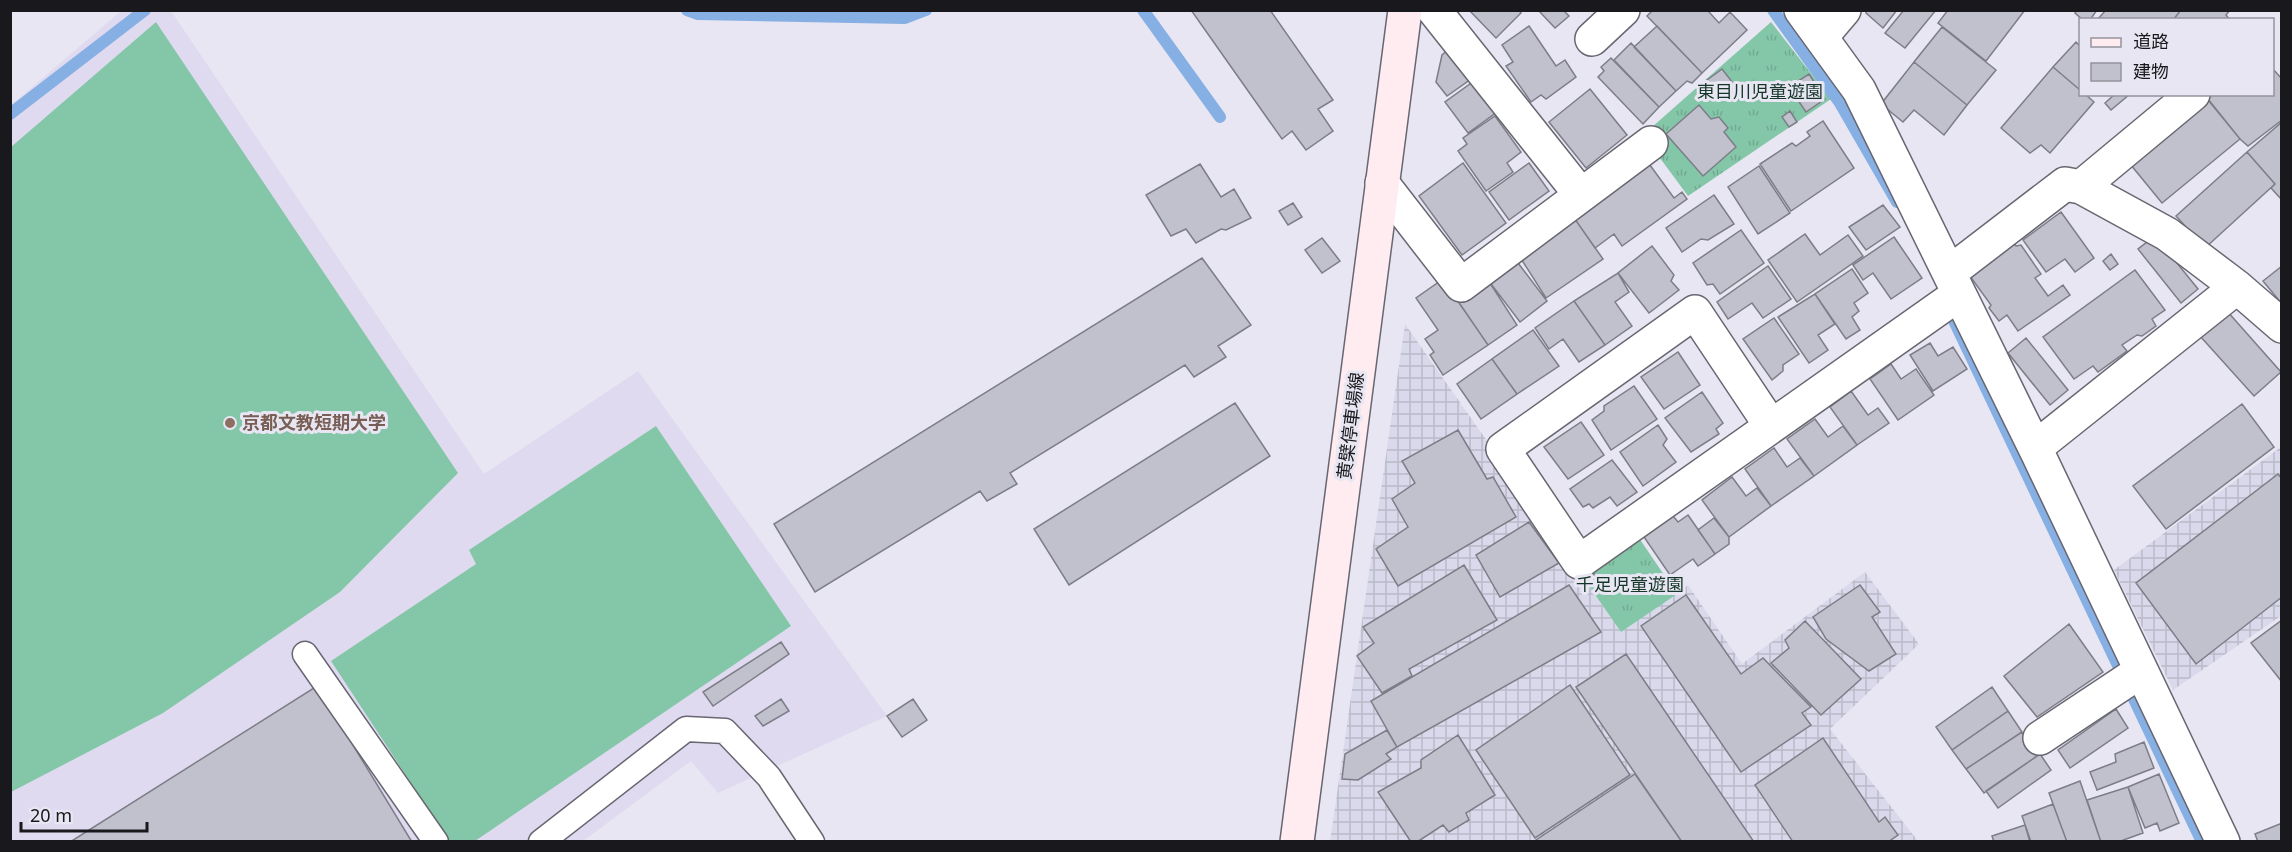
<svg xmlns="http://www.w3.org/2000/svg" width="2292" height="852" viewBox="0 0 2292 852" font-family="'Noto Sans','Noto Sans JP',sans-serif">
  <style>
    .industrial { fill: url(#industrial-grid) }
    .education { fill: #e0daf0 }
    .grass { fill: url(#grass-tufts) }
    .pitch { fill: #84c7a8 }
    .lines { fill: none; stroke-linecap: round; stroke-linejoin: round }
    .stream { stroke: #86afe3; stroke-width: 12 }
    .building { fill: #c0c1cc; stroke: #7c7d87; stroke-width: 1.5 }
    .lane-casing { stroke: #686771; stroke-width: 27 }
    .street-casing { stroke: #686771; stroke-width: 36 }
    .secondary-casing { stroke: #686771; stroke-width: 36 }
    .lane { stroke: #fff; stroke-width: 24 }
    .street { stroke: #fff; stroke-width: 33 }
    .secondary { stroke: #feecf0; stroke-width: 33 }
    .education-dot { fill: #8d6e63; stroke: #e7e6f2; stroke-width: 2 }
    .labels { text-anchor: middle; stroke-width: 6; stroke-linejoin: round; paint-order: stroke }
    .park-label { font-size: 18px; fill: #143527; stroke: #e7e6f2 }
    .education-label { font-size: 18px; font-weight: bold; fill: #785e54; stroke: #e7e6f2; text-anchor: start }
    .street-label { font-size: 18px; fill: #19191d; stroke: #e7e6f2 }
  </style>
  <defs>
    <pattern id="industrial-grid" width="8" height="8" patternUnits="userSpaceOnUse" patternTransform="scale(1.5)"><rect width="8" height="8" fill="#dad9ec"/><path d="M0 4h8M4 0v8" fill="none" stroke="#babaca"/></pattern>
    <pattern id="grass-tufts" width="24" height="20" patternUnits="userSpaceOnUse" patternTransform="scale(1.5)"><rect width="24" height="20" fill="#84c7a8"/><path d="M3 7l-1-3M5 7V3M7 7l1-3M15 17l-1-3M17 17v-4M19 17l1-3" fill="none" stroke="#71aa90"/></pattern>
  </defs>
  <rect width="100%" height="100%" fill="#e7e6f2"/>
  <path class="industrial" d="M1405,324L1621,632L1688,585L1742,664L1865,572L1919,644L1830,729L1918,841L1330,842Z
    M2281,447V616L2173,690L2114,570Z"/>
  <path class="education" d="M121,11H171L484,474L638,371L887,716L718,793L691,761L583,841H11L10,106Z"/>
  <path class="grass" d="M1771,22L1831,99L1688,196L1643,135Z
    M1639,538L1677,594L1621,632L1582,576Z"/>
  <path class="pitch" d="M156,22L458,473L340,592L163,713L11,792V147Z
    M656,426L791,626L475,841H449L331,661L476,564L469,550Z"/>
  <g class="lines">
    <path class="stream" d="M687,10L698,14L905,18L926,10
      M1143,10L1220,117
      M1773,10L1840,103L1897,202
      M10,114L145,10
      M1946,304L2202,842"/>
  </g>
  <path class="building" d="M1191,10H1270L1333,100L1318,109L1333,131L1306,150L1292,131L1282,139Z
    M1469,10H1519L1521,13L1496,38Z
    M1538,10H1563L1569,16L1555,28Z
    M1653,10H1710L1709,12L1719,23L1730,12L1747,30L1702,73L1647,16Z
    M1867,10H1897L1883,28L1866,13Z
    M1904,10H1936L1905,48L1885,33Z
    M1948,10H2025L1986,61L1938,23Z
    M2077,10H2097L2090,20H2083L2075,13Z
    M2106,10H2181L2173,20H2097Z
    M2181,10H2230L2226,15L2230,20H2173Z
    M1529,26L1556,66L1565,60L1576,77L1546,99L1541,95L1531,102L1506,66L1513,62L1502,45Z
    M1657,26L1702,73L1692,83L1687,81L1676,91L1634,47Z
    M1942,27L1996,70L1967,105L1914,62Z
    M2076,42L2080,46V90L2053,67Z
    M1631,43L1676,91L1659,107L1614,60Z
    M1449,49L1471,79L1447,96L1436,82L1442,55Z
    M1611,58L1659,107L1643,124L1598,77L1604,71L1601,67Z
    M1914,62L1967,105L1944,135L1914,110L1903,122L1881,104Z
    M2053,67L2080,90V94H2085L2094,102L2050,153L2041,145L2030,153L2001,128Z
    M2272,68L2282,79V120L2248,146L2240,139L2208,99L2213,94H2272Z
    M1722,69L1733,83L1709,100L1699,86Z
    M1809,74L1825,99L1806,112L1789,87Z
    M1474,81L1497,112L1468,133L1445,102Z
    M1590,89L1627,135L1586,168L1549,122Z
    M2115,94H2130L2111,110L2105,103Z
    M2204,95L2240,139L2162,203L2126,159Z
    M1699,105L1711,119L1719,117L1728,128L1724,132L1736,147L1703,176L1666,134Z
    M1790,111L1797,122L1789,127L1782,117Z
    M1495,116L1521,152L1507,163L1513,172L1486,191L1458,151L1467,144L1463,138Z
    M1823,121L1854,168L1791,211L1760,164L1792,143L1796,146L1810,136L1807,132Z
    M2282,122V200L2271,188L2275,184L2247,152Z
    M2247,152L2275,184L2205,248L2176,216Z
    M1647,161L1674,198L1682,192L1687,199L1622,246L1614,234L1595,248L1572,215Z
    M1463,163L1506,223L1462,255L1419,196Z
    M1529,163L1549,191L1509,220L1489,192Z
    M1200,164L1221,197L1234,189L1251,218L1226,230L1221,229L1196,243L1186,229L1171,236L1146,195Z
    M1759,166L1790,213L1758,234L1728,187Z
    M1714,195L1734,224L1708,240L1701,239L1682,252L1666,228Z
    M1293,203L1302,217L1288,225L1279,211Z
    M1883,205L1900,227L1866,250L1849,227Z
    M2061,212L2094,258L2075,272L2065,259L2046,272L2023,240Z
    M1572,215L1603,259L1546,298L1518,254Z
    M1741,230L1764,263L1720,294L1713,284L1707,285L1693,263Z
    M1805,234L1820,255L1848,235L1863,256L1797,302L1768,260Z
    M2155,236L2198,289L2181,303L2138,249Z
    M1894,237L1922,278L1891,299L1873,273L1863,280L1853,265Z
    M1322,238L1340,261L1322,273L1305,250Z
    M2010,239L2016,246L2021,245L2041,274L2035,278L2048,296L2063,285L2070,295L2018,331L2007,315L1999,321L1989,308L1991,305L1967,272Z
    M1652,246L1674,275L1671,281L1679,290L1649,313L1618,273Z
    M2111,254L2118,264L2110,270L2103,261Z
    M1202,258L1251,325L1218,346L1226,357L1194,377L1185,365L1010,473L1017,484L987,501L980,491L815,592L774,524Z
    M1515,259L1547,301L1520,322L1488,280Z
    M1768,266L1791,299L1763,318L1752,303L1728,319L1717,302Z
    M2282,266V304L2263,281Z
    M1852,269L1868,293L1854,303L1859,311L1852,317L1860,330L1846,339L1815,294Z
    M2135,270L2165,310L2152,319L2156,326L2142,336L2137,335L2122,345L2127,351L2098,372L2093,366L2074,379L2043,337Z
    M1618,273L1629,292L1615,302L1632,326L1605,345L1574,301Z
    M1443,279L1488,345L1443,375L1430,355L1434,352L1425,339L1438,330L1416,298Z
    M1488,280L1517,325L1488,345L1457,300Z
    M1815,294L1835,324L1818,335L1828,350L1809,363L1778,317Z
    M1574,301L1605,345L1579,362L1563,339L1549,349L1535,328Z
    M2227,311L2281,372L2254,396L2200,336Z
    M1774,318L1799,354L1783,365V371L1772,380L1743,339Z
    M1533,330L1559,366L1517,394L1492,359Z
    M2026,338L2068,390L2050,405L2008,353Z
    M1930,343L1938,356L1953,347L1967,369L1933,391L1910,355Z
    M1678,352L1700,385L1664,409L1641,377Z
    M1492,359L1517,394L1481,419L1457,384Z
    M1891,364L1901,379L1916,369L1934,395L1898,420L1870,379Z
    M1634,386L1657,419L1611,450L1592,420L1604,411V406Z
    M1851,391L1868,415L1878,408L1889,423L1857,445L1830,407Z
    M1702,392L1723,423L1716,429L1719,434L1691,452L1665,418Z
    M1235,403L1270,456L1069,585L1034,529Z
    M2242,404L2274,447L2166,529L2133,486Z
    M1815,419L1828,437L1843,426L1857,445L1814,476L1787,439Z
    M1581,422L1604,455L1568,479L1544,447Z
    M1658,425L1667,439L1663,445L1676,462L1643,486L1620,452Z
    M1458,430L1487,479L1493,477L1516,517L1398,586L1376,549L1408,527L1392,499L1415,483L1402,461Z
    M1774,448L1787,467L1800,458L1814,476L1771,506L1745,469Z
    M1612,460L1637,492L1617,506L1610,497L1593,508L1589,504L1583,507L1570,489Z
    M2278,474L2282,479V597L2196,664L2136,583Z
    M1732,477L1746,496L1757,488L1771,506L1729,537L1702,500Z
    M1688,515L1715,554L1698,566L1693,559L1670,575L1644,537L1673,516L1678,522Z
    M1714,518L1729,537V544L1715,554L1698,530Z
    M1529,522L1559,563L1500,597L1476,555Z
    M1464,565L1497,620L1409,669L1412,676L1382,693L1357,656L1374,643L1363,627Z
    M1594,574L1602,586L1597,589L1588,577Z
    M1569,585L1601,632L1397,747L1371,701Z
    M1860,585L1880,612L1872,617L1896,654L1869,671L1826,639L1813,617Z
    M1686,595L1741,674L1763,658L1811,707L1802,713L1811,725L1741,772L1641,626Z
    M2282,620V682L2251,643Z
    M1805,621L1861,679L1821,715L1771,663L1789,648L1785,640Z
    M2069,624L2103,672L2037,717L2004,676Z
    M781,642L789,654L713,706L703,692Z
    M1626,654L1754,842H1682L1576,687Z
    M1570,685L1630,775L1535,838L1476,750Z
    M317,686L412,842H70Z
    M1992,687L2008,711L1952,750L1936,727Z
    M781,699L789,711L763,726L755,716Z
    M913,699L927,720L902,737L887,716Z
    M2116,709L2128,728L2070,768L2058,750Z
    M2008,711L2022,732L1966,769L1952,750Z
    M1387,730L1397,747L1386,754L1391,759L1358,780L1342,779L1345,754Z
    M2022,732L2040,754L1984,793L1966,769Z
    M1458,735L1495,795L1466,813L1469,820L1449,832L1443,825L1417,842H1411L1378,792L1421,768V760Z
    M1823,738L1879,822L1885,817L1898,835L1888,842H1793L1755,785Z
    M2144,742L2154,768L2097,790L2090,772L2116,762L2115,754Z
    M2040,754L2051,770L1998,808L1986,791Z
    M1635,774L1682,842H1533Z
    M2159,774L2179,823L2160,831L2157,823L2145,828L2128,787Z
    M2080,781L2101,842H2067L2049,793Z
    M2128,787L2143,833L2118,842H2101L2087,800Z
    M2053,804L2067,842H2031L2022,816Z
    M2282,823V842H2258L2255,834Z
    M2025,825L2030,842H1994L1992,836Z"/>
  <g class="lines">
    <g class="lane-casing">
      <path id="lane" d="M305,654L436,842
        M541,842L686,729L725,731L769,777L812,842"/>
    </g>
    <g class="street-casing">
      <path id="street" d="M1434,10L1581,195
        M1801,10L1859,90L2038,454L2223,842
        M1821,37L1844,10
        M1592,39L1623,10
        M1382,183L1461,285L1651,143
        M2081,187L2193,94
        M1949,273L2065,184L2081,187L2167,234L2237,287L2282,326
        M1771,426L1695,312L1503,449L1579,562L1959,294
        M2035,448L2237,287
        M2040,738L2141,671"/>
    </g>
    <g class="secondary-casing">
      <path id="secondary" d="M1297,842L1405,10"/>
    </g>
    <use href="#lane" class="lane"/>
    <use href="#street" class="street"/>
    <use href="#secondary" class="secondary"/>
  </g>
  <circle class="education-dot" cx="230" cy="423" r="6"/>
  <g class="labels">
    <g class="park-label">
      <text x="1760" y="98">東目川児童遊園</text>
      <text x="1630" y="591">千足児童遊園</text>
    </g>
    <g class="education-label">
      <text x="242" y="429">京都文教短期大学</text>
    </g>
    <g class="street-label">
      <text transform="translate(1351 426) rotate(-83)" y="6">黄檗停車場線</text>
    </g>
  </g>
  <rect width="2292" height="852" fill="none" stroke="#19191d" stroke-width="24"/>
  <rect x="2079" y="18" width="195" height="78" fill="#e7e6f2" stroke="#95949d" stroke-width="1.5"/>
  <rect x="2091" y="38" width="30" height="9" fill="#feecf0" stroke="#95949d" stroke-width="1.5"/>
  <text x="2133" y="48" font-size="18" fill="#19191d">道路</text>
  <rect x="2091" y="63" width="30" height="18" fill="#c0c1cc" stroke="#95949d" stroke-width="1.5"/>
  <text x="2133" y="78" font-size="18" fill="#19191d">建物</text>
  <path d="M21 822v9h126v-9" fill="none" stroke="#19191d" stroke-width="3"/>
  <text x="30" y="822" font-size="18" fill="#19191d" stroke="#e7e6f2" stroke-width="4.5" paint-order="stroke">20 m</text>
</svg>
